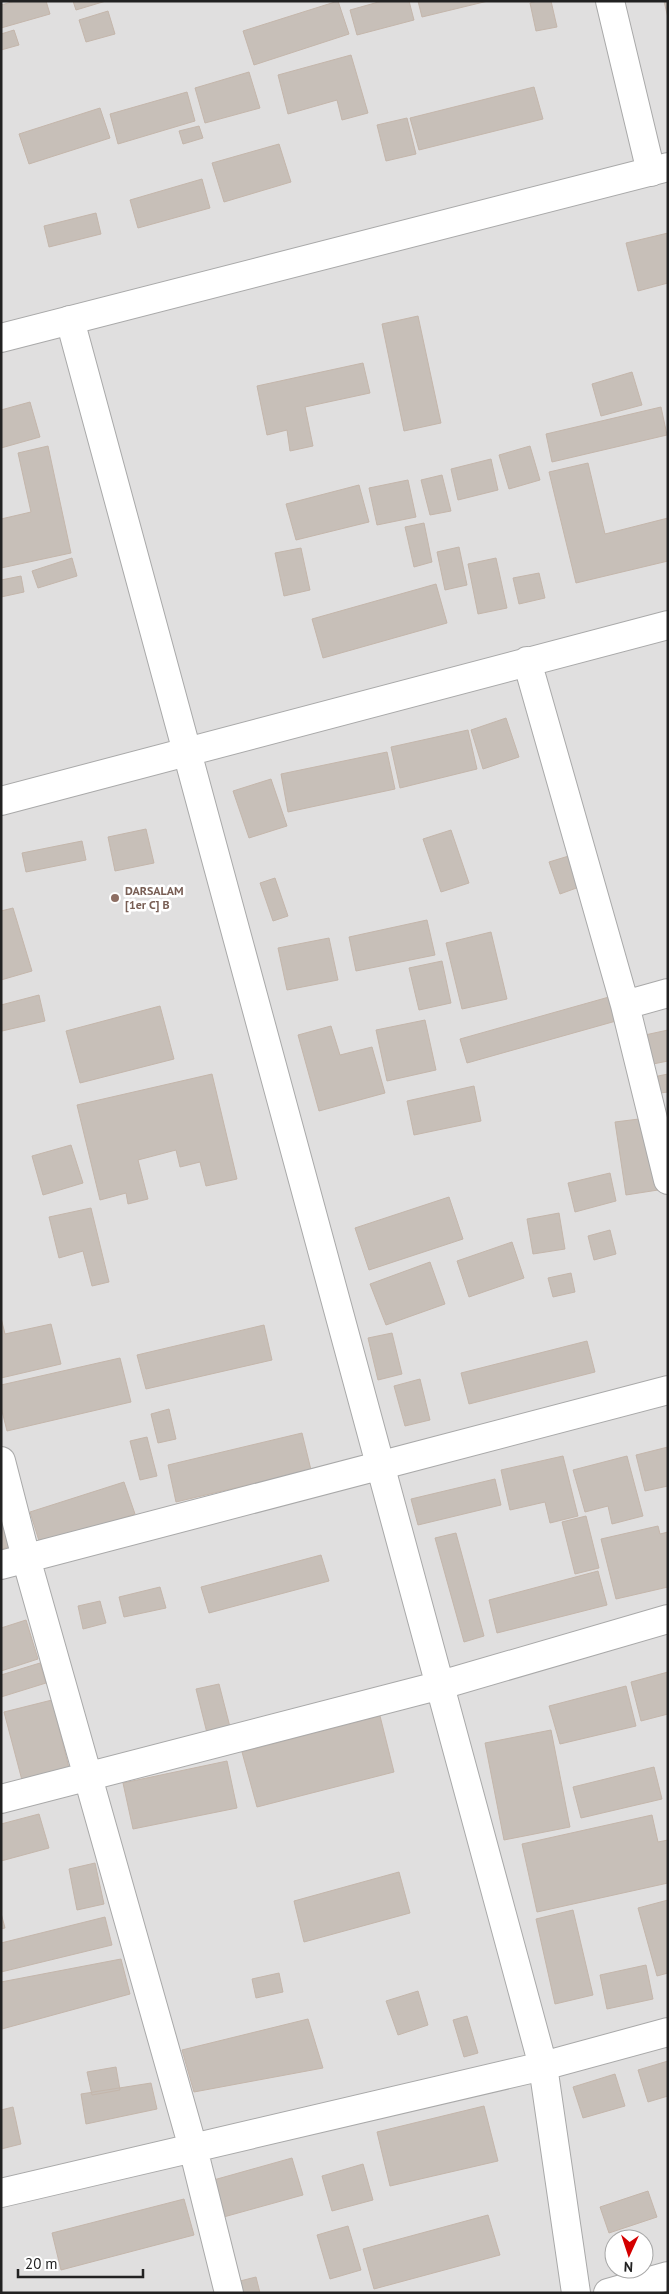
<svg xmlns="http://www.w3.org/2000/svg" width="669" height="2294" viewBox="0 0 669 2294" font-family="'PT Sans',sans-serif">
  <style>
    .residential { fill: #e0dfdf; fill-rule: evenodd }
    .building { fill: #c7bfb8; stroke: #c4b6ab }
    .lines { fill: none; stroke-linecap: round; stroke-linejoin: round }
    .minor-casing { stroke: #a9a9a9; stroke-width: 30 }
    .tertiary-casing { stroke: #a9a9a9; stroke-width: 30 }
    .minor { stroke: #fff; stroke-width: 28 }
    .tertiary { stroke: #fff; stroke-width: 28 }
    .education-dot { fill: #8d6e63; stroke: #fff; stroke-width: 2 }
    .labels { text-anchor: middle; stroke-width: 5; stroke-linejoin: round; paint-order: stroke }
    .education-label { font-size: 12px; font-weight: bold; fill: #785e54; stroke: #fff; text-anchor: start }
  </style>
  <rect width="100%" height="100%" fill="#f2efe9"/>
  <path class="residential" d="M1,1H668V2293H1ZM614,2239H644V2269H614Z"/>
  <path class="building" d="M15,1H46L50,14L1,28V5Z
    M73,1H106L76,10Z
    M338,1L349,34L254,65L243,31Z
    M382,1H409L414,20L357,35L350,10Z
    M418,1H488L422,17Z
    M537,1H551L557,27L536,31L530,3Z
    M664,1H668V18Z
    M108,11L115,34L86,42L79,20Z
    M14,30L19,45L1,50V34Z
    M351,55L368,113L342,120L337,100L288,114L278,75Z
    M249,72L260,108L205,123L195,88Z
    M534,87L543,119L419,150L410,118Z
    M187,92L195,121L118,144L110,114Z
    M100,108L110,138L29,164L19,134Z
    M407,118L416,154L386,161L377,125Z
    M199,126L203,138L183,144L179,131Z
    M279,144L291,182L224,202L212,163Z
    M202,179L210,208L138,228L130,200Z
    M96,213L101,234L49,247L44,226Z
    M668,233V283L638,291L626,243Z
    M418,316L441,423L404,431L382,324Z
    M363,363L370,393L305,407L313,446L290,451L287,430L267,435L257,386Z
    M632,372L642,405L601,416L592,384Z
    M30,402L40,437L1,448V410Z
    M661,407L667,435L552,462L546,434Z
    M48,446L71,553L1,568V519L31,512L18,453Z
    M530,446L540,480L509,489L499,455Z
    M491,459L498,490L458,500L451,469Z
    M588,463L605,534L668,518V561L576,583L549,472Z
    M442,475L451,511L430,515L421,480Z
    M408,480L416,517L377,525L369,488Z
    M359,485L369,522L296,540L286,504Z
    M424,523L432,562L414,567L405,527Z
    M459,547L467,585L445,590L437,552Z
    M301,548L310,590L284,596L275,553Z
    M72,558L77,576L38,588L32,571Z
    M496,558L507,608L478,614L468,564Z
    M539,573L545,598L519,604L513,578Z
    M21,576L24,592L1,597V580Z
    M436,584L447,623L323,658L312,619Z
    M506,718L519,757L483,769L471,730Z
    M468,730L477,769L400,788L391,747Z
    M387,752L395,789L288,812L281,774Z
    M271,779L287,826L249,838L233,791Z
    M146,829L154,863L115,871L108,837Z
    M451,830L469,883L441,892L423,839Z
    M82,841L86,860L26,872L22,853Z
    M572,855L582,886L560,894L549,862Z
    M275,878L288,916L273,921L260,883Z
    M13,908L32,971L1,980V911Z
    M427,920L435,955L356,971L349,937Z
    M491,932L507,999L462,1009L446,943Z
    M329,938L338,980L287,990L278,948Z
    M442,961L451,1003L419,1010L409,968Z
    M39,995L45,1021L2,1031L1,1005Z
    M609,997L616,1021L467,1063L460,1039Z
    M160,1006L174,1059L80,1083L66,1031Z
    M425,1020L436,1070L387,1081L376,1030Z
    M331,1026L340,1055L372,1047L385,1093L319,1111L298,1035Z
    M668,1030V1061L653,1064L645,1035Z
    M212,1074L237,1179L206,1186L200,1162L180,1167L176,1150L138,1160L148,1199L128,1204L126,1193L100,1200L77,1105Z
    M668,1074V1092L660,1093L658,1076Z
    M474,1086L481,1121L414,1135L407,1101Z
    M647,1118L658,1190L626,1195L615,1122Z
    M71,1145L83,1183L43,1195L32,1156Z
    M610,1173L616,1201L575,1212L568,1183Z
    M449,1197L463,1239L369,1270L355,1228Z
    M91,1208L109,1282L92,1286L83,1251L59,1258L49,1217Z
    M559,1213L565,1249L533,1254L527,1219Z
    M610,1230L616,1254L594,1260L588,1236Z
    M512,1242L524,1278L469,1297L457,1261Z
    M430,1262L445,1304L386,1325L370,1284Z
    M571,1273L575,1292L553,1297L548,1278Z
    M1,1318L5,1334L51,1324L61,1364L1,1378Z
    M264,1325L272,1360L146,1389L137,1355Z
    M392,1333L402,1374L378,1380L368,1338Z
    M587,1341L595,1372L469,1404L461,1373Z
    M120,1358L131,1402L7,1431L1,1407V1385Z
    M420,1379L430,1420L405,1426L394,1386Z
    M169,1409L176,1439L158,1443L151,1414Z
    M302,1433L311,1470L176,1502L168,1465Z
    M147,1437L157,1476L140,1480L130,1441Z
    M668,1447V1486L645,1491L636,1455Z
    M563,1456L578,1516L550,1523L545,1502L510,1510L501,1470Z
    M627,1456L643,1516L612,1524L608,1506L585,1512L573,1470Z
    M495,1479L501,1505L418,1525L411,1499Z
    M124,1482L135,1514L40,1544L30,1512Z
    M1,1509L11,1547L1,1549Z
    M586,1516L599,1568L575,1574L562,1522Z
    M658,1526L660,1534L668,1532V1587L616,1599L601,1539Z
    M456,1533L484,1636L464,1642L435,1538Z
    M321,1555L329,1581L209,1613L201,1587Z
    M598,1571L607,1605L497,1633L489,1600Z
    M160,1587L166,1608L124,1617L119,1597Z
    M100,1601L106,1623L83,1629L78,1606Z
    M26,1620L38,1659L1,1671V1628Z
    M40,1663L46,1683L1,1697V1675Z
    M668,1672V1714L641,1721L631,1682Z
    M219,1684L230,1727L207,1733L196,1689Z
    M626,1686L636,1726L560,1744L549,1706Z
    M52,1700L70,1772L23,1784L4,1712Z
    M380,1716L394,1772L257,1807L242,1752Z
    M551,1730L570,1827L504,1840L485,1743Z
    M227,1761L237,1808L133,1829L123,1783Z
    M654,1767L662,1799L581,1818L573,1787Z
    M39,1814L49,1848L1,1861V1824Z
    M652,1815L658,1842L668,1840V1883L537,1912L522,1844Z
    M95,1863L104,1904L77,1910L69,1869Z
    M399,1872L410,1913L304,1942L294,1901Z
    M668,1900V1973L657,1976L638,1908Z
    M573,1910L593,1995L555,2004L536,1919Z
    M1,1913L5,1928L1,1929Z
    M105,1917L112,1945L1,1972V1943Z
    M121,1959L130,1994L2,2029L1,1982Z
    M646,1965L653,1999L607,2009L600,1975Z
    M279,1973L283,1992L256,1998L252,1979Z
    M418,1991L428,2025L398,2035L386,2001Z
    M467,2016L478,2053L464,2057L453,2020Z
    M308,2019L323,2068L194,2092L182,2050Z
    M668,2061V2096L648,2102L638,2070Z
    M116,2067L120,2090L92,2095L87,2072Z
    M615,2074L625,2106L583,2118L573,2087Z
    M151,2083L157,2109L86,2124L81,2094Z
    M484,2106L498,2161L390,2186L377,2132Z
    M13,2107L21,2144L1,2149V2110Z
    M292,2158L303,2195L220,2218L210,2181Z
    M363,2164L373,2200L332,2211L322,2176Z
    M648,2191L657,2217L609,2233L600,2207Z
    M184,2199L194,2235L61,2270L52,2233Z
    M488,2215L500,2255L374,2289L363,2249Z
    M348,2226L361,2270L330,2279L317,2235Z
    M256,2277L260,2293H235L232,2283Z"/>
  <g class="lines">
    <g class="minor-casing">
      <path id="minor" d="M610,1L651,172
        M70,320L543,2066L576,2293
        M527,661L625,1005L668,1180
        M1,801L668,625
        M625,1005L668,993
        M1,1461L26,1558L193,2148L229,2293
        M1,1565L668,1390
        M1,1799L441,1685L668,1619
        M1,2193L543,2066L668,2032
        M608,2293L668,2276"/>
    </g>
    <g class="tertiary-casing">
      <path id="tertiary" d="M1,338L668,167"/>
    </g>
    <use href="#minor" class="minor"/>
    <use href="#tertiary" class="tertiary"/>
  </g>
  <circle class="education-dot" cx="115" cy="898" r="5"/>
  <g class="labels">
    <g class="education-label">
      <text x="125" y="895">DARSALAM<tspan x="125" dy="14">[1er C] B</tspan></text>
    </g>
  </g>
  <rect width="669" height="2294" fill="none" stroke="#222222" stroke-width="5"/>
  <g transform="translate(629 2254) rotate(183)"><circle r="24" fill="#ffffff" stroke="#a7a7a7"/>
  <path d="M0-4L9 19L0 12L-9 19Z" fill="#d40000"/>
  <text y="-8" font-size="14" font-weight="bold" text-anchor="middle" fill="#222222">N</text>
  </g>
  <path d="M18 2269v8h125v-8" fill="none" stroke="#222222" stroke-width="2.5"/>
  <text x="25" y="2269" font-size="15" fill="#222222" stroke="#ffffff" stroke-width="4" paint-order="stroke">20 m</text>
</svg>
